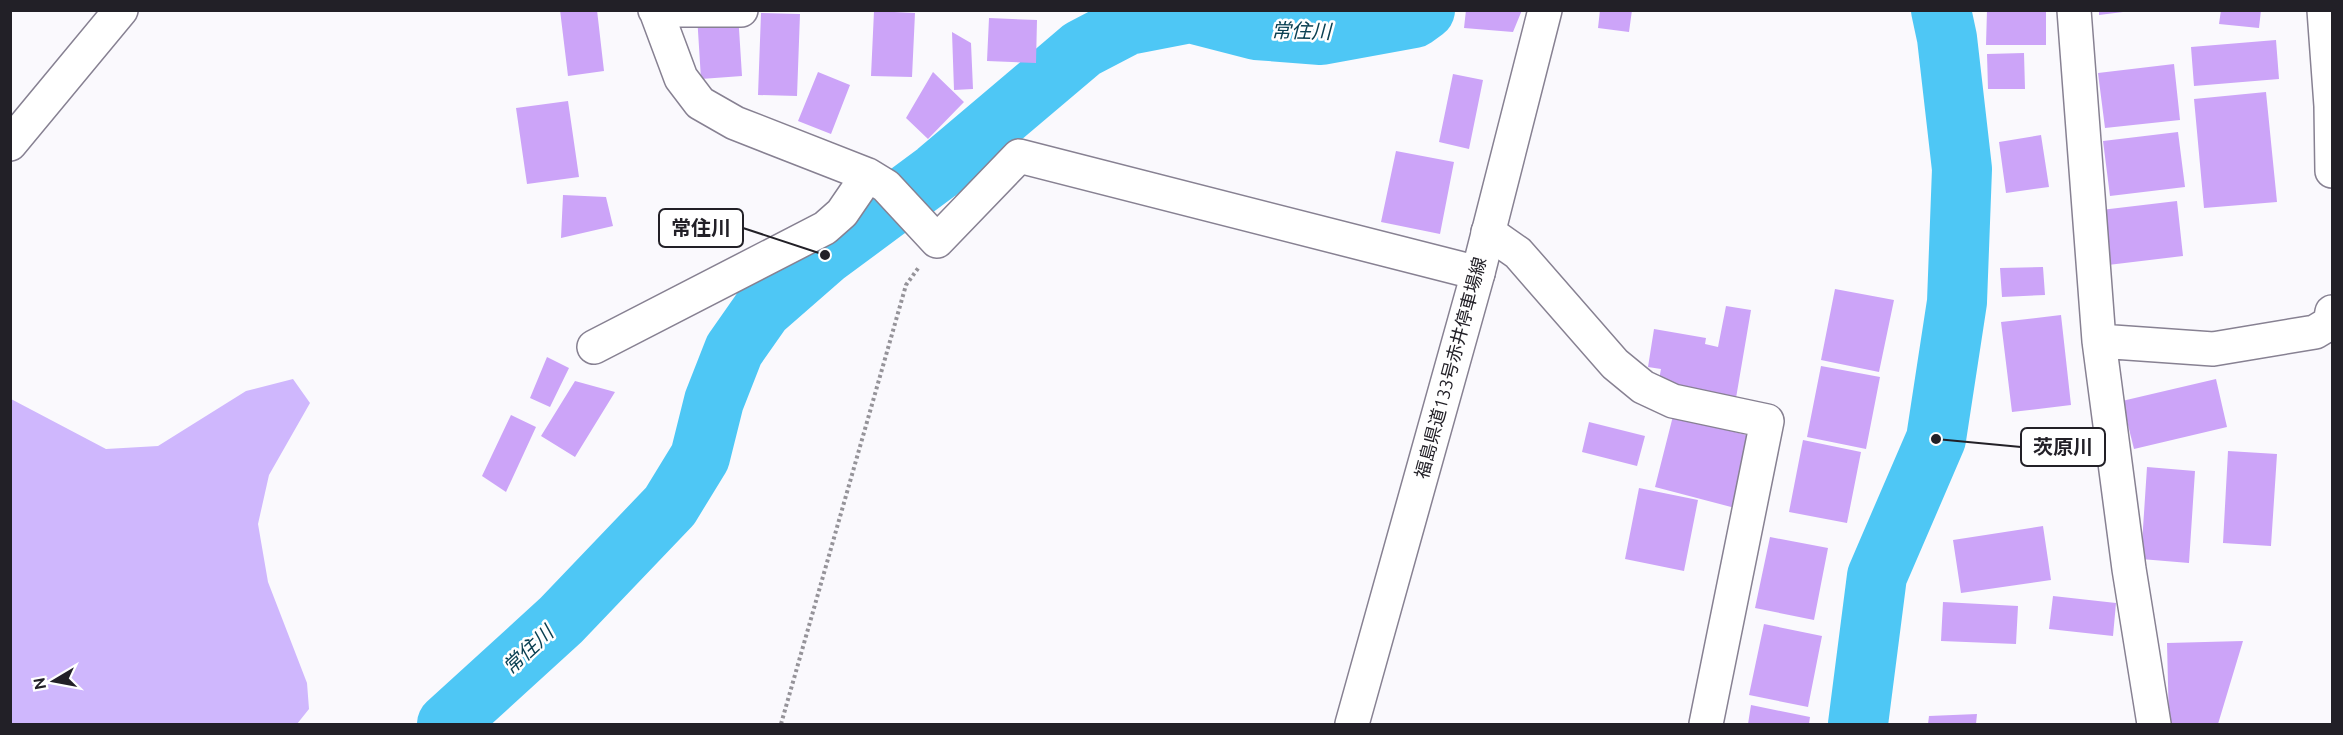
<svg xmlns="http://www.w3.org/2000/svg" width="2343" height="735" viewBox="0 0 2343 735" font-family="Ubuntu,'Noto Sans JP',sans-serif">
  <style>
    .forest { fill: #cfb7fd }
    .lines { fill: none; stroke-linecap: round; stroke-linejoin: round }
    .river { stroke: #4ec7f5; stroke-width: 60 }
    .building { fill: #cca4f8 }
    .minor-casing { stroke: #878192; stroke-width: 36 }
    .secondary-casing { stroke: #878192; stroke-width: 36 }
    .path { stroke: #959399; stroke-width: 4; stroke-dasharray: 3 3; stroke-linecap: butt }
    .minor { stroke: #fff; stroke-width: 33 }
    .secondary { stroke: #fff; stroke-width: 33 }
    .labels { text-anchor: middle; stroke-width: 5; stroke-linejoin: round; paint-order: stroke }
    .street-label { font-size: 18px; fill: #222027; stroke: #fff }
    .water-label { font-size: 20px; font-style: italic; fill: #0b4153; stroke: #fff }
    .leader { fill: none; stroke: #222027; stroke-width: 2 }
    .callout-dot { fill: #222027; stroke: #fff; stroke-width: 2 }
    .callout { fill: #fff; stroke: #222027; stroke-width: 2 }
    .callout-label { font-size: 20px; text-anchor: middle; font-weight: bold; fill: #222027 }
  </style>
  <rect width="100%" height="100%" fill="#faf9fd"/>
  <path class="forest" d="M293,379L310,403L269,475L258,524L268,582L307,683L309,709L297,724H11V399L106,449L158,446L246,391Z"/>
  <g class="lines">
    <path class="river" d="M447,724L561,620L670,506L700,457L714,401L734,350L762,310L825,255L937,172L1082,49L1128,25L1190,13L1256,30L1321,35L1414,18L1425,10
      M1858,724L1877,576L1936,439L1957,302L1962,169L1947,38L1941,10"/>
  </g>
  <path class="building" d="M560,10H597L604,71L568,76Z
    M1466,10H1522L1513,32L1464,28Z
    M1600,10H1632L1629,32L1598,28Z
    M1987,10H2046V45H1986Z
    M2099,10H2123V12L2099,15Z
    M2221,10H2261L2259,28L2219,24Z
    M874,11L915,13L912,77L871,76Z
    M738,13L742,76L701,79L697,15Z
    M761,13L800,14L797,96L758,95Z
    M989,18L1037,20L1036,63L987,61Z
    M952,32L971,43L973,89L954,90Z
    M2276,40L2279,79L2194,86L2191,47Z
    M2024,53L2025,89H1988L1987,54Z
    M2174,64L2180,120L2105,128L2098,73Z
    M818,72L850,85L831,134L798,121Z
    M933,72L964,102L928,139L906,118Z
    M1453,74L1483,80L1469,149L1439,142Z
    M2266,92L2277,202L2204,208L2194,99Z
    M568,101L579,177L527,184L516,108Z
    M2178,132L2185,187L2110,196L2103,141Z
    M2041,135L2049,187L2006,193L1999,142Z
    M1396,151L1454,162L1440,234L1381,222Z
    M563,195L606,197L613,226L561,238Z
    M2177,201L2183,256L2108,265L2101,210Z
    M2043,267L2045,295L2002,297L2000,268Z
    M1835,289L1894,300L1879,372L1821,360Z
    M1726,306L1751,310L1736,398L1658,385L1661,369L1648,367L1654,329L1706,338L1705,344L1718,347Z
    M2061,315L2071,405L2012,412L2001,322Z
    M547,357L569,368L550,407L530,398Z
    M1821,366L1880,377L1866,449L1807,437Z
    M2216,379L2227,427L2134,449L2122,401Z
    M575,381L615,392L575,457L541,436Z
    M511,415L536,427L506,492L482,476Z
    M1673,416L1754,437L1735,508L1655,487Z
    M1589,422L1645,436L1637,466L1582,452Z
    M1803,440L1861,452L1847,523L1789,512Z
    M2228,451L2277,454L2271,546L2223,543Z
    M2147,467L2195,471L2189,563L2141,559Z
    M1639,488L1698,500L1684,571L1625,559Z
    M2043,526L2051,580L1961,593L1953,540Z
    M1770,537L1828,548L1814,620L1755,608Z
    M2053,596L2116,603L2113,636L2049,629Z
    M1943,602L2018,606L2016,644L1941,641Z
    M1764,624L1822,636L1808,707L1749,695Z
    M2243,641L2218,724H2169L2167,643Z
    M1751,705L1810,717L1809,724H1748Z
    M1977,714L1976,724H1928L1929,716Z"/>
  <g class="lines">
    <g class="minor-casing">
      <path id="minor" d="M655,10H741
        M2074,10L2099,341L2129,569L2154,724
        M2324,10L2331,106L2332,171
        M656,11L681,78L700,103L735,123L868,175L886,186L937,241L1019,156L1478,273
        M10,144L121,10
        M1488,232L1518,253L1615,364L1643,387L1673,401L1767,421L1706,724
        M2099,341L2213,349L2315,332L2330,323L2332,312
        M594,347L825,228L842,213L868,175"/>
    </g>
    <g class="secondary-casing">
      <path id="secondary" d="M1352,724L1478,273L1545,10"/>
    </g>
    <path class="path" d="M781,724L906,285L919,267"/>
    <use href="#minor" class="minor"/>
    <use href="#secondary" class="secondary"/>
  </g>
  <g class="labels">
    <g class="street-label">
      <text transform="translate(1451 368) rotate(-75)" y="6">福島県道133号赤井停車場線</text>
    </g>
    <g class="water-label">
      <text transform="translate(1301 31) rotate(1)" y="7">常住川</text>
      <text transform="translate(528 650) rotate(-43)" y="7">常住川</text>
    </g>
  </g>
  <path class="leader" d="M825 255L743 228M1936 439L2021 447"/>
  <g class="callout-dot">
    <circle cx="825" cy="255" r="6"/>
    <circle cx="1936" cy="439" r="6"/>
  </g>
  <g class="callout">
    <rect x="659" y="209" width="84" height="38" rx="6"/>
    <rect x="2021" y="428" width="84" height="38" rx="6"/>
  </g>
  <g class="callout-label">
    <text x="701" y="235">常住川</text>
    <text x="2063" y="454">茨原川</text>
  </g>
  <rect width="2343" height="735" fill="none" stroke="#222027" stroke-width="24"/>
  <g transform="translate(54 681) rotate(260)" stroke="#ffffff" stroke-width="4.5" paint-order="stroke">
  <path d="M0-4.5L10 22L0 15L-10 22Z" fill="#222027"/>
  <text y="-9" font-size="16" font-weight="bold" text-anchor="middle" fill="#222027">N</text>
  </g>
</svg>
